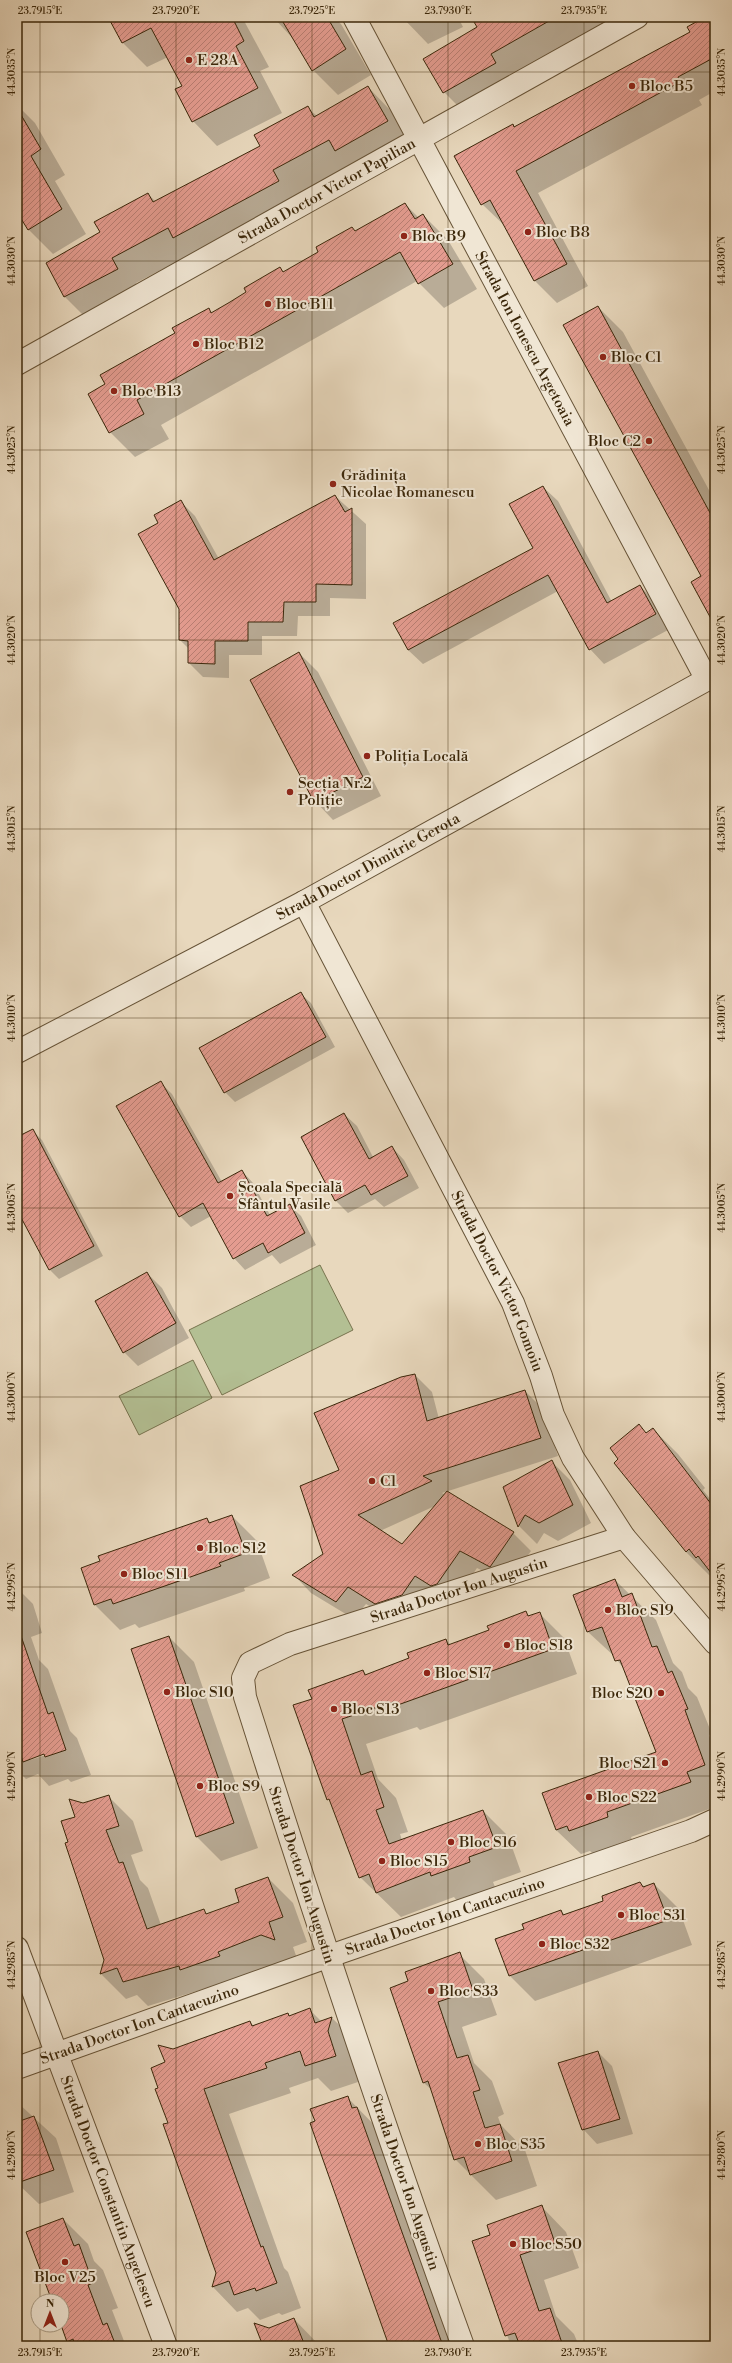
<svg xmlns="http://www.w3.org/2000/svg" width="732" height="2363" viewBox="0 0 732 2363" font-family="'Libre Bodoni',serif">
  <style>
    .pitch { fill: #b3bf93; stroke: #77734e }
    .shadow { fill: #0003; fill-rule: evenodd }
    .building { fill: url(#building-hatch); stroke: #3b270a }
    .lines { fill: none; stroke-linecap: round; stroke-linejoin: round }
    .minor-casing { stroke: #665337; stroke-width: 24 }
    .minor { stroke: #f0e6d4; stroke-width: 22 }
    .ticks { fill: none; stroke: #3b270a; stroke-width: 1; stroke-opacity: 0.45 }
    .poi-dot { fill: #8f2418; stroke: #f0e6d4; stroke-width: 1.5 }
    .labels { text-anchor: middle; stroke-width: 4; stroke-linejoin: round; paint-order: stroke }
    .poi-label { font-size: 15px; fill: #3b270a; stroke: #f0e6d4; text-anchor: start }
    .street-label { font-size: 15px; fill: #3b270a; stroke: #f0e6d4 }
    .neatline { fill: none; stroke: #3b270a; stroke-width: 1.5 }
    .ticks-label { font-size: 10px; text-anchor: middle; fill: #3b270a }
  </style>
  <defs>
    <pattern id="building-hatch" width="6" height="6" patternUnits="userSpaceOnUse"><rect width="6" height="6" fill="#e49c90"/><path d="M-1 1l2-2M0 6l6-6M5 7l2-2" fill="none" stroke="#ba7f74"/></pattern>
  </defs>
  <rect width="100%" height="100%" fill="#e8d8bd"/>
  <filter id="stains"><feTurbulence type="fractalNoise" baseFrequency=".005" numOctaves="4"/><feColorMatrix values="0 0 0 0 .2 0 0 0 0 .09 0 0 0 0 .02 0 0 0 .5 -.17"/></filter>
  <radialGradient id="worn" r=".72"><stop offset=".6" stop-color="#630" stop-opacity="0"/><stop offset="1" stop-color="#630" stop-opacity=".3"/></radialGradient>
  <path class="pitch" d="M320,1265L353,1330L222,1395L189,1330Z
    M193,1360L212,1398L139,1435L119,1396Z"/>
  <path class="shadow" d="M109,17H242L269,67L260,71L282,113L217,146L193,121L183,86L168,57L147,67L122,42Z
    M273,17H333L341,24L371,75L338,95L313,70L297,43Z
    M402,17H458L463,27L428,44Z
    M477,17H650L469,117L444,92L478,28Z
    M707,17H715V91L699,100L702,105L538,193L588,286L557,303L535,281L505,226L482,204L456,156L513,125L515,127L692,33Z
    M368,87L392,112L412,146L199,262L191,254L136,283L142,294L90,322L65,297L47,263L101,233L148,194L156,202L262,146L307,107L317,116Z
    M17,105L35,123L65,175L55,181L86,234L53,254L28,229L17,210Z
    M405,204L419,218L423,215L448,240L477,289L444,308L417,281L161,425L169,439L135,457L110,432L106,385L208,309L213,313L248,292L280,269L284,272Z
    M598,307L623,332L715,501V623L702,577Z
    M543,487L558,501L612,602L640,586L655,601L670,629L604,664L590,649L558,591L423,664L408,650L394,624L535,548Z
    M335,496L366,524V599L330,598V616H298L297,636H262V655H229V678L203,677L189,663V649L180,640V608L160,524L181,502L195,516L219,559Z
    M299,653L318,672L381,796L333,820L315,801Z
    M301,994L311,1003L335,1047L235,1102L225,1092Z
    M161,1083L172,1094L222,1182L242,1171L253,1183L270,1215L289,1205L301,1216L316,1245L280,1264L272,1255L245,1270L234,1258L211,1216L191,1227L180,1216Z
    M344,1114L357,1126L373,1157L392,1147L404,1160L419,1188L384,1207L375,1199L348,1213L336,1201L302,1138Z
    M32,1130L42,1140L103,1256L59,1279L49,1269L17,1208V1138Z
    M147,1273L162,1288L189,1338L138,1366L124,1352Z
    M415,1375L432,1392L439,1419L525,1391L542,1408L558,1456L442,1493L513,1533L531,1551L508,1583L477,1568L455,1601L394,1621L366,1604L354,1619L311,1593L294,1575L324,1554L341,1470ZM437,1505L402,1545L380,1531Z
    M639,1425L647,1434L653,1429L678,1454L705,1488L703,1490L715,1505V1576L711,1577L686,1552L615,1463L620,1459Z
    M551,1461L570,1480L591,1523L558,1541L544,1533L537,1544L519,1526L505,1487Z
    M232,1516L257,1541L270,1578L244,1588L245,1591L139,1628L135,1624L120,1630L95,1605L207,1519L211,1523Z
    M615,1580L656,1620L673,1663L682,1672L688,1688L697,1697L712,1734L709,1735L715,1751V1795L711,1797L715,1807L631,1837L633,1842L595,1856L590,1851L581,1854L556,1830L657,1753L624,1669L614,1656L588,1632L574,1595Z
    M17,1588L33,1604L42,1633L31,1637L39,1660L48,1669L70,1731L77,1738L91,1775L71,1782L68,1779L49,1786L38,1774L26,1779L17,1770ZM48,1752L49,1754L30,1760L28,1759Z
    M526,1612L530,1617L539,1613L564,1638L577,1674L420,1730L417,1727L366,1744L378,1779L396,1798L408,1832L400,1834L402,1840L483,1811L508,1836L521,1872L493,1882L495,1887L457,1901L454,1897L401,1917L360,1877L332,1803L328,1799L313,1700L363,1671L367,1675L410,1659L446,1640L451,1645L490,1630Z
    M169,1637L194,1662L258,1848L221,1861L196,1836Z
    M108,1796L133,1821L143,1851L131,1855L140,1880L148,1888L161,1925L203,1910L208,1915L240,1902L268,1878L293,1903L307,1942L293,1947L299,1964L286,1960L243,1977L148,2006L137,1995L126,1999L101,1974L105,1960L69,1842L76,1817L83,1804Z
    M640,1883L645,1887L654,1884L679,1909L692,1945L535,2001L510,1976L497,1940L525,1929L561,1911L565,1915L605,1901Z
    M459,1954L484,1979L497,2015L462,2027L474,2063L492,2081L504,2114L498,2117L501,2125L525,2150L537,2186L496,2200L455,2159L433,2091L424,2083L410,1982Z
    M310,2010L321,2021L332,2018L357,2042L361,2081L331,2091L318,2078L289,2088L291,2093L229,2114L284,2268L288,2272L301,2308L282,2315L279,2313L260,2320L248,2308L237,2312L213,2287L217,2273L159,2089L166,2063L173,2050L250,2022L254,2026L288,2014L290,2016Z
    M598,2052L612,2066L633,2134L597,2144L583,2129Z
    M347,2097L382,2133L458,2346H390L316,2122Z
    M17,2102L56,2138L74,2192L39,2204L17,2183Z
    M542,2207L566,2232L579,2268L544,2280L556,2316L574,2334L579,2346H511L473,2242L492,2235Z
    M63,2219L88,2244L94,2261L103,2270L118,2308L112,2310L124,2341L129,2346H69L61,2325L62,2301H52Z
    M294,2319L320,2346H252L263,2342L269,2329Z"/>
  <path class="building" d="M108,17H232L244,41L236,46L258,88L192,122L175,89L182,86L151,28L122,43Z
    M280,17H327L346,49L312,71Z
    M471,17H556L491,54L496,63L443,93L423,59L477,27Z
    M705,17H715V57L678,77L680,82L516,171L567,264L534,281L490,200L481,205L454,156L513,124L514,127L690,32L687,27Z
    M368,86L388,121L335,151L329,140L273,170L279,181L173,238L168,228L112,258L118,269L64,297L46,263L100,232L94,222L148,193L153,202L260,146L254,135L308,106L314,117Z
    M17,108L41,149L31,156L62,209L28,230L17,212Z
    M405,203L415,219L423,214L453,264L418,284L400,252L137,400L144,414L109,433L88,394L105,384L100,375L175,333L172,328L209,308L211,313L230,302L246,292L244,288L280,267L283,272L318,252L316,247L352,227L355,231Z
    M598,306L715,522V626L691,582L701,576L563,325Z
    M543,486L607,603L640,585L656,614L589,650L548,575L408,650L393,623L533,548L509,504Z
    M335,495L345,512L352,508V585L316,584V602H284L283,622H248V641H215V664L188,663V641L179,640V609L138,534L158,523L154,515L181,500L214,560Z
    M299,652L363,777L314,802L250,680Z
    M301,992L326,1037L224,1093L199,1048Z
    M161,1081L218,1183L242,1170L267,1216L290,1204L305,1233L268,1253L263,1243L233,1259L203,1203L179,1217L116,1106Z
    M344,1113L369,1159L392,1146L408,1176L371,1195L365,1185L335,1201L301,1137Z
    M33,1129L94,1246L49,1270L17,1210V1137Z
    M147,1272L176,1323L123,1353L95,1301Z
    M415,1374L427,1421L525,1390L541,1438L423,1476L432,1481L358,1515L402,1544L447,1491L514,1532L490,1567L460,1551L437,1584L431,1586L415,1576L402,1595L375,1604L348,1587L336,1602L292,1575L323,1554L300,1486L339,1470L314,1413L401,1377Z
    M639,1424L646,1433L653,1428L715,1509V1578L698,1556L696,1558L689,1549L686,1552L614,1463L618,1459L610,1448Z
    M552,1460L573,1505L539,1523L525,1515L518,1527L503,1487Z
    M232,1515L246,1553L219,1563L221,1566L182,1580L113,1604L111,1599L94,1605L81,1568L100,1561L98,1556L207,1518L209,1523Z
    M615,1579L622,1597L632,1593L652,1647L657,1646L668,1673L672,1671L688,1709L685,1710L705,1765L687,1772L691,1782L607,1812L608,1817L569,1831L567,1826L556,1830L542,1793L656,1752L620,1660L615,1661L602,1627L587,1632L573,1595Z
    M526,1611L528,1616L540,1612L553,1649L395,1706L393,1702L342,1719L361,1775L372,1771L384,1807L376,1810L389,1844L483,1810L497,1847L469,1857L470,1862L431,1876L430,1872L376,1893L369,1874L359,1878L329,1799L327,1800L293,1705L312,1699L308,1690L363,1670L365,1675L409,1658L407,1653L446,1639L448,1645L489,1630L487,1626Z
    M20,1633L48,1714L53,1712L66,1750L45,1757L44,1754L23,1762L17,1743V1634Z
    M169,1636L234,1823L196,1837L131,1649Z
    M109,1795L119,1826L106,1830L119,1863L123,1862L147,1929L204,1909L206,1914L239,1902L235,1889L268,1877L283,1917L269,1922L275,1940L261,1935L218,1952L220,1956L180,1970L179,1966L123,1982L117,1968L100,1974L104,1960L65,1843L68,1842L61,1821L75,1817L69,1799L83,1803Z
    M640,1882L643,1887L654,1883L668,1920L509,1976L495,1939L524,1929L522,1924L561,1910L563,1915L603,1901L602,1896Z
    M460,1952L473,1990L438,2002L457,2058L468,2055L480,2090L473,2092L485,2128L500,2124L512,2161L470,2175L464,2157L454,2160L428,2081L423,2083L390,1988L408,1981L405,1972Z
    M310,2008L315,2023L332,2017L328,2031L336,2056L305,2066L300,2051L265,2063L267,2068L204,2089L261,2247L263,2246L277,2283L256,2291L255,2288L234,2295L229,2281L212,2287L216,2273L163,2124L168,2123L155,2089L158,2088L151,2068L165,2062L158,2045L173,2049L250,2021L252,2026L288,2013L289,2016Z
    M598,2051L620,2119L582,2130L558,2063Z
    M348,2096L352,2108L357,2107L443,2346H389L310,2123L315,2121L310,2109Z
    M34,2116L54,2170L17,2183V2122Z
    M542,2205L555,2243L520,2255L539,2311L550,2308L563,2346H520L515,2333L505,2336L472,2241L490,2235L487,2225Z
    M63,2218L74,2246L79,2244L93,2283L88,2285L103,2325L107,2323L116,2346H75L73,2339L67,2342L61,2325L62,2301H52L26,2232Z
    M294,2318L305,2346H263L254,2323L269,2328Z"/>
  <g class="lines">
    <g class="minor-casing">
      <g id="minor">
        <path id="s1" d="M354,17L707,680"/>
        <path id="s2" d="M17,364L637,17"/>
        <path id="s3" d="M304,902L513,1303L541,1376L553,1415L573,1458L624,1537L715,1643"/>
        <path id="s4" d="M17,1052L304,902L715,675"/>
        <path id="s5" d="M17,1948L166,2346"/>
        <path id="s6" d="M17,2068L327,1957L691,1831L715,1820"/>
        <path id="s7" d="M463,2346C385,2131 314,1915 245,1697L243,1678L250,1663L290,1644L624,1537"/>
      </g>
    </g>
    <use href="#minor" class="minor"/>
  </g>
  <path class="ticks" d="M40,17V2301M176,17V2346M312,17V2346M448,17V2346M584,17V2346M17,72H715M17,261H715M17,450H715M17,640H715M17,829H715M17,1018H715M17,1208H715M17,1397H715M17,1587H715M17,1776H715M17,1965H715M17,2155H715M40,2325V2346M17,2344H715"/>
  <g class="poi-dot">
    <circle cx="189" cy="60" r="4"/>
    <circle cx="632" cy="86" r="4"/>
    <circle cx="528" cy="232" r="4"/>
    <circle cx="404" cy="236" r="4"/>
    <circle cx="268" cy="304" r="4"/>
    <circle cx="196" cy="344" r="4"/>
    <circle cx="603" cy="357" r="4"/>
    <circle cx="114" cy="391" r="4"/>
    <circle cx="649" cy="441" r="4"/>
    <circle cx="333" cy="484" r="4"/>
    <circle cx="367" cy="756" r="4"/>
    <circle cx="290" cy="792" r="4"/>
    <circle cx="230" cy="1196" r="4"/>
    <circle cx="372" cy="1481" r="4"/>
    <circle cx="200" cy="1548" r="4"/>
    <circle cx="124" cy="1574" r="4"/>
    <circle cx="608" cy="1610" r="4"/>
    <circle cx="507" cy="1645" r="4"/>
    <circle cx="427" cy="1673" r="4"/>
    <circle cx="167" cy="1692" r="4"/>
    <circle cx="661" cy="1693" r="4"/>
    <circle cx="334" cy="1709" r="4"/>
    <circle cx="665" cy="1763" r="4"/>
    <circle cx="200" cy="1786" r="4"/>
    <circle cx="589" cy="1797" r="4"/>
    <circle cx="451" cy="1842" r="4"/>
    <circle cx="382" cy="1861" r="4"/>
    <circle cx="621" cy="1915" r="4"/>
    <circle cx="542" cy="1944" r="4"/>
    <circle cx="431" cy="1991" r="4"/>
    <circle cx="478" cy="2144" r="4"/>
    <circle cx="513" cy="2244" r="4"/>
    <circle cx="65" cy="2262" r="4"/>
  </g>
  <g class="labels">
    <g class="poi-label">
      <text x="197" y="65">E 28A</text>
      <text x="640" y="91">Bloc B5</text>
      <text x="536" y="237">Bloc B8</text>
      <text x="412" y="241">Bloc B9</text>
      <text x="276" y="309">Bloc B11</text>
      <text x="204" y="349">Bloc B12</text>
      <text x="611" y="362">Bloc C1</text>
      <text x="122" y="396">Bloc B13</text>
      <text x="641" y="446" text-anchor="end">Bloc C2</text>
      <text x="341" y="480">Grădinița<tspan x="341" dy="17">Nicolae Romanescu</tspan></text>
      <text x="375" y="761">Poliția Locală</text>
      <text x="298" y="788">Secția Nr.2<tspan x="298" dy="17">Poliție</tspan></text>
      <text x="238" y="1192">Școala Specială<tspan x="238" dy="17">Sfântul Vasile</tspan></text>
      <text x="380" y="1486">C1</text>
      <text x="208" y="1553">Bloc S12</text>
      <text x="132" y="1579">Bloc S11</text>
      <text x="616" y="1615">Bloc S19</text>
      <text x="515" y="1650">Bloc S18</text>
      <text x="435" y="1678">Bloc S17</text>
      <text x="175" y="1697">Bloc S10</text>
      <text x="653" y="1698" text-anchor="end">Bloc S20</text>
      <text x="342" y="1714">Bloc S13</text>
      <text x="657" y="1768" text-anchor="end">Bloc S21</text>
      <text x="208" y="1791">Bloc S9</text>
      <text x="597" y="1802">Bloc S22</text>
      <text x="459" y="1847">Bloc S16</text>
      <text x="390" y="1866">Bloc S15</text>
      <text x="629" y="1920">Bloc S31</text>
      <text x="550" y="1949">Bloc S32</text>
      <text x="439" y="1996">Bloc S33</text>
      <text x="486" y="2149">Bloc S35</text>
      <text x="521" y="2249">Bloc S50</text>
      <text x="65" y="2282" text-anchor="middle">Bloc V25</text>
    </g>
    <g class="street-label">
      <text dy="5" stroke="none"><textPath href="#s2" startOffset="355">Strada Doctor Victor Papilian</textPath></text>
      <text dy="5" stroke="none"><textPath href="#s1" startOffset="364">Strada Ion Ionescu Argetoaia</textPath></text>
      <text dy="5" stroke="none"><textPath href="#s4" startOffset="397">Strada Doctor Dimitrie Gerota</textPath></text>
      <text dy="5" stroke="none"><textPath href="#s3" startOffset="426">Strada Doctor Victor Gomoiu</textPath></text>
      <text dy="5" stroke="none"><textPath href="#s7" startOffset="942">Strada Doctor Ion Augustin</textPath></text>
      <text transform="translate(302 1875) rotate(72)" y="5">Strada Doctor Ion Augustin</text>
      <text dy="5" stroke="none"><textPath href="#s6" startOffset="454">Strada Doctor Ion Cantacuzino</textPath></text>
      <text dy="5" stroke="none"><textPath href="#s6" startOffset="130">Strada Doctor Ion Cantacuzino</textPath></text>
      <text transform="translate(405 2182) rotate(71)" y="5">Strada Doctor Ion Augustin</text>
      <text dy="5" stroke="none"><textPath href="#s5" startOffset="260">Strada Doctor Constantin Angelescu</textPath></text>
    </g>
  </g>
  <rect width="732" height="2363" fill="none" stroke="#e8d8bd" stroke-width="44"/>
  <g transform="translate(50 2313)"><circle r="19" fill="#f0e6d4" stroke="#a89a83"/>
  <path d="M0-3L7 15L0 10L-7 15Z" fill="#8f2418"/>
  <text y="-6" font-size="11" font-weight="bold" text-anchor="middle" fill="#3b270a">N</text>
  </g>
  <rect x="22" y="22" width="688" height="2319" class="neatline"/>
  <g class="ticks-label">
    <text x="40" y="14">23.7915°E</text>
    <text x="176" y="14">23.7920°E</text>
    <text x="312" y="14">23.7925°E</text>
    <text x="448" y="14">23.7930°E</text>
    <text x="584" y="14">23.7935°E</text>
    <text transform="translate(11 72) rotate(-90)" y="4">44.3035°N</text>
    <text transform="translate(721 72) rotate(-90)" y="4">44.3035°N</text>
    <text transform="translate(11 261) rotate(-90)" y="4">44.3030°N</text>
    <text transform="translate(721 261) rotate(-90)" y="4">44.3030°N</text>
    <text transform="translate(11 450) rotate(-90)" y="4">44.3025°N</text>
    <text transform="translate(721 450) rotate(-90)" y="4">44.3025°N</text>
    <text transform="translate(11 640) rotate(-90)" y="4">44.3020°N</text>
    <text transform="translate(721 640) rotate(-90)" y="4">44.3020°N</text>
    <text transform="translate(11 829) rotate(-90)" y="4">44.3015°N</text>
    <text transform="translate(721 829) rotate(-90)" y="4">44.3015°N</text>
    <text transform="translate(11 1018) rotate(-90)" y="4">44.3010°N</text>
    <text transform="translate(721 1018) rotate(-90)" y="4">44.3010°N</text>
    <text transform="translate(11 1208) rotate(-90)" y="4">44.3005°N</text>
    <text transform="translate(721 1208) rotate(-90)" y="4">44.3005°N</text>
    <text transform="translate(11 1397) rotate(-90)" y="4">44.3000°N</text>
    <text transform="translate(721 1397) rotate(-90)" y="4">44.3000°N</text>
    <text transform="translate(11 1587) rotate(-90)" y="4">44.2995°N</text>
    <text transform="translate(721 1587) rotate(-90)" y="4">44.2995°N</text>
    <text transform="translate(11 1776) rotate(-90)" y="4">44.2990°N</text>
    <text transform="translate(721 1776) rotate(-90)" y="4">44.2990°N</text>
    <text transform="translate(11 1965) rotate(-90)" y="4">44.2985°N</text>
    <text transform="translate(721 1965) rotate(-90)" y="4">44.2985°N</text>
    <text transform="translate(11 2155) rotate(-90)" y="4">44.2980°N</text>
    <text transform="translate(721 2155) rotate(-90)" y="4">44.2980°N</text>
    <text x="40" y="2356">23.7915°E</text>
    <text x="176" y="2356">23.7920°E</text>
    <text x="312" y="2356">23.7925°E</text>
    <text x="448" y="2356">23.7930°E</text>
    <text x="584" y="2356">23.7935°E</text>
  </g>
  <rect width="100%" height="100%" filter="url(#stains)"/>
  <rect width="100%" height="100%" fill="url(#worn)"/>
</svg>
